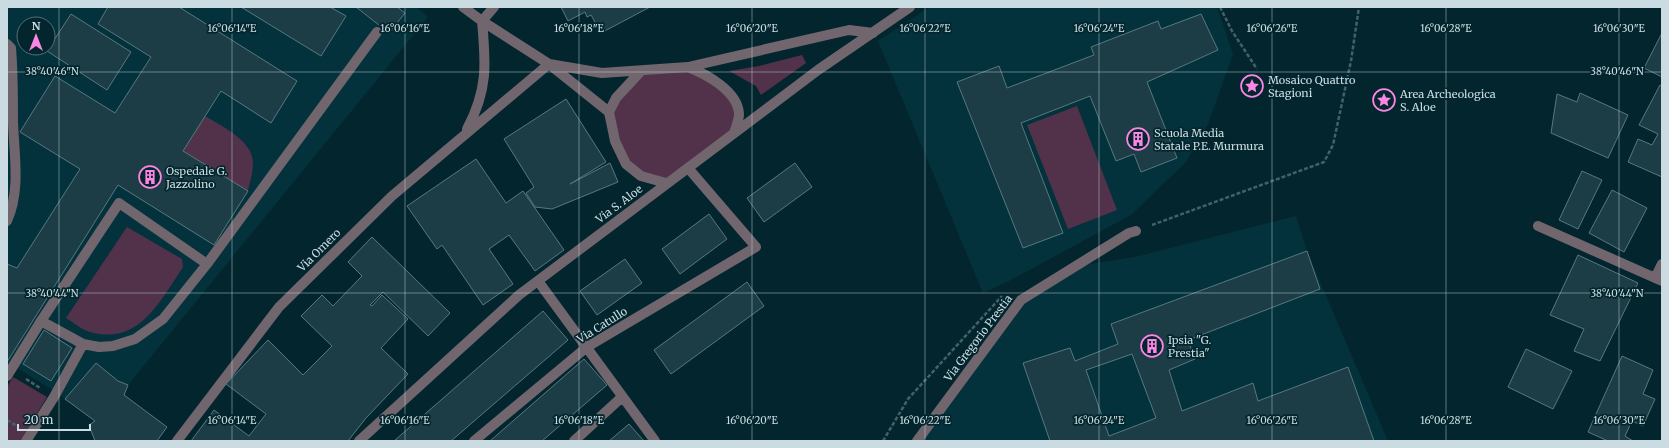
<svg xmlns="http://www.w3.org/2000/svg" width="1669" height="448" viewBox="0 0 1669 448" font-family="Merriweather,serif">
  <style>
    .built { fill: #04323c; fill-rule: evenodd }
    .green { fill: #51324a }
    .building { fill: #1c3d45; stroke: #567981; fill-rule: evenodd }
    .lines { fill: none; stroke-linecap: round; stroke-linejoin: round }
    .path { stroke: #436168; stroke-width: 2.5; stroke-dasharray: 4 2; stroke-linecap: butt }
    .minor { stroke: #72666e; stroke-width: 10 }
    .ticks { fill: none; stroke: #cadce1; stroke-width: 1; stroke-opacity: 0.45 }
    .labels { text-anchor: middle; stroke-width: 3.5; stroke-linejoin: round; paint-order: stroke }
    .poi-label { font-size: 11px; fill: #cadce1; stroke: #03262e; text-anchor: start }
    .street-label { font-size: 11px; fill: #cadce1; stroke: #03262e }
    .ticks-label { font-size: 10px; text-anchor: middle; fill: #cadce1; stroke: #03262e; stroke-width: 3.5; stroke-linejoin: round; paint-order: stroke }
  </style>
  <rect width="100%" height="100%" fill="#03262e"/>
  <path class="built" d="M7,7H416L428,17L128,385L118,382L95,421L51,389L7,362ZM24,24H48V48H24Z
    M930,7H1217L1233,54L1208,124L1186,162L1131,215L1009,281L983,293L878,41Z
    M1296,216L1307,251L1388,441H918L1021,300L1075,266L1135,257Z"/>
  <path class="green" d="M802,55L806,63L761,95L756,86L729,71L759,66Z
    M688,67L735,101L734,133L666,183L626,164L609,112L641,71Z
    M1077,106L1117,210L1068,229L1027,125Z
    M205,116C222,126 253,141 253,163C253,172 250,182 248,191L183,151Z
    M127,227L182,259L183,267C160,301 139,346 90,332C82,330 73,322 66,318Z
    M13,377L47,397L20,441H7V387Z"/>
  <path class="building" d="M108,7H179L297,81L271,123L221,91L183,151L248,191L214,245L118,185L7,362V264L17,268L80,169L20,132L55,76L115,113L151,57L98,24Z
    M241,7H330L346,16L321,56Z
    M356,7H397L405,13L389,33Z
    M561,7H650L601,33L591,15L587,17L585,12L568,21Z
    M71,14L131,52L107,90L47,51Z
    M1201,14L1218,50L1147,82L1177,158L1141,172L1134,154L1116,161L1090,96L1021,123L1063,233L1023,248L957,82L999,66L1007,88L1094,55L1091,47L1158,21L1161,29Z
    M1662,33V77L1644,68Z
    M1660,85L1662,86V177L1628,162L1638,139L1652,145L1658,134L1639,125Z
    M1580,93L1628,115L1608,158L1551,133L1557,94L1577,102Z
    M566,99L606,162L570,184L610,163L618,182L552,209L535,207L526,193L534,187L504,139Z
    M476,159L506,203L523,191L564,250L535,271L509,235L489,249L513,284L483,305L442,245L437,249L407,206Z
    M795,163L812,187L764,222L747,198Z
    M1582,171L1602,180L1578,229L1559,220Z
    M1612,190L1647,208L1624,252L1589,233Z
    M709,214L727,239L680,274L662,249Z
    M372,237L450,313L428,336L383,292L370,305L372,306L382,295L408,319L381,348L408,374L366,418L348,441H191L214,410L249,436L266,414L226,384L268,340L303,375L332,346L301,316L322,295L333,306L362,276L348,262Z
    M1307,251L1320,289L1188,340L1195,359L1169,370L1182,411L1253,383L1258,401L1348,367L1374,441H1050L1023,363L1070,348L1075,361L1118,344L1111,324ZM1132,354L1156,418L1109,436L1086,370Z
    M1578,255L1638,283L1600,361L1574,351L1584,329L1550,315Z
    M625,259L642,283L597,315L580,291Z
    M747,282L764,306L671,374L654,350Z
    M543,311L568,340L451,441H394Z
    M44,330L72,348L51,381L23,364Z
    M1526,349L1572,371L1553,409L1508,387Z
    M1622,356L1653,370L1643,394L1655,399L1643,426L1632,421L1625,436L1633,441H1608L1588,432Z
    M584,359L607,385L542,441H490Z
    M96,363L118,381L128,385L124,395L167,427L157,441H95L89,425L95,421L65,399Z
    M629,424L644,441H609Z"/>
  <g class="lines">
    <path class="path" d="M1220,7L1232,31L1257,69
      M1152,225L1324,162L1333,145L1351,61L1359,7
      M26,379L40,388
      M7,420L17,426
      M883,441L908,399L1002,296"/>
    <path class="minor" d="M463,7L482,21L549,64L609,112
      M7,44L11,48C13,73 13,97 13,121C14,155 21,190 7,221
      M688,67C706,74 738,91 739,114C739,120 736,127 734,133
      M641,71L616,98L609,112L615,141L626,164L641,176L666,183
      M467,129C488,90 486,64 482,21L494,7
      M1538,226L1662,281
      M1655,278L1662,264
      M538,281L655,441
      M41,321L119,203L207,264
      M83,344L99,347L113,346L135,339L163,319L207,264L377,32
      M7,376L41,321L83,344L54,397L26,441
      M177,441L279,307L392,196L549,64L602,73L688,67L849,30L873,33
      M359,441L519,295L818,70L910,7
      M474,441L587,347L756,247L688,168
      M574,441L622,397
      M917,441L1021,300L1129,233L1136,231"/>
  </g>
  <path class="ticks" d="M59,7V441M232,7V441M405,7V441M579,7V441M752,7V441M925,7V441M1099,7V441M1272,7V441M1446,7V441M1619,7V441M7,72H1662M7,293H1662"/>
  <defs>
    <g id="sight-ring" transform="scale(1.15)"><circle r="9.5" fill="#03262e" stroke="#fc86e3" stroke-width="1.5"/><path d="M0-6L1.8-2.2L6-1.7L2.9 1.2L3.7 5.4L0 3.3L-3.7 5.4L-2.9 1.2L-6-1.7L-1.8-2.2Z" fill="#fc86e3"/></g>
    <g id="building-ring" transform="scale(1.15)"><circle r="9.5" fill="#03262e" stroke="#fc86e3" stroke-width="1.5"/><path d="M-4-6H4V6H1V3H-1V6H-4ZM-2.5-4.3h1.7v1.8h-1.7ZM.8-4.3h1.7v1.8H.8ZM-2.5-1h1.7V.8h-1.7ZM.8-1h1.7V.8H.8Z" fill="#fc86e3"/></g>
  </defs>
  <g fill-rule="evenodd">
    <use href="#sight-ring" x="1252" y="86"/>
    <use href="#sight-ring" x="1384" y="100"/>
    <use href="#building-ring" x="1138" y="139"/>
    <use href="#building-ring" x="150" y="177"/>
    <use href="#building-ring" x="1152" y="346"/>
  </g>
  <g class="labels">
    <g class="poi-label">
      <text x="1268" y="84">Mosaico Quattro<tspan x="1268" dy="13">Stagioni</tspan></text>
      <text x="1400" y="98">Area Archeologica<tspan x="1400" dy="13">S. Aloe</tspan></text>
      <text x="1154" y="137">Scuola Media<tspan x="1154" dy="13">Statale P.E. Murmura</tspan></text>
      <text x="166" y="175">Ospedale G.<tspan x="166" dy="13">Jazzolino</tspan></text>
      <text x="1168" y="344">Ipsia "G.<tspan x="1168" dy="13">Prestia"</tspan></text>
    </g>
    <g class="street-label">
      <text transform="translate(619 204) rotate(-37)" y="4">Via S. Aloe</text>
      <text transform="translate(319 250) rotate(-45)" y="4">Via Omero</text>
      <text transform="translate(602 325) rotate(-32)" y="4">Via Catullo</text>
      <text transform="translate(978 338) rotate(-53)" y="4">Via Gregorio Prestia</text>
    </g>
  </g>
  <g class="ticks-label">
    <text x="232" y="32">16°06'14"E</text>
    <text x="405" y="32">16°06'16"E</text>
    <text x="579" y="32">16°06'18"E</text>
    <text x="752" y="32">16°06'20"E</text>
    <text x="925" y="32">16°06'22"E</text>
    <text x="1099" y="32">16°06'24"E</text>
    <text x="1272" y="32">16°06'26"E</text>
    <text x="1446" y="32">16°06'28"E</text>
    <text x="1619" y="32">16°06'30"E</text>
    <text x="52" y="75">38°40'46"N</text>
    <text x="1617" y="75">38°40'46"N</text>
    <text x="52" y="297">38°40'44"N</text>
    <text x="1617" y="297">38°40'44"N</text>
    <text x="232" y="424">16°06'14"E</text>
    <text x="405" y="424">16°06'16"E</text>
    <text x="579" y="424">16°06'18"E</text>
    <text x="752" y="424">16°06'20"E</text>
    <text x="925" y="424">16°06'22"E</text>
    <text x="1099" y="424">16°06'24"E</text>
    <text x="1272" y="424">16°06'26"E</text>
    <text x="1446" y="424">16°06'28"E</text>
    <text x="1619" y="424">16°06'30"E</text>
  </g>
  <rect width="1669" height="448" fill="none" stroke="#cadce1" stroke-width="16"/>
  <g transform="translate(36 36)"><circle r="19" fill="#03262e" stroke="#536f76"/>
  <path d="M0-3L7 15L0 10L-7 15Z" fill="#fc86e3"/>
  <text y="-6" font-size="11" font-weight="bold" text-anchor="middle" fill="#cadce1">N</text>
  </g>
  <path d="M18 424v6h72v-6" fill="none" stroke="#cadce1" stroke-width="2"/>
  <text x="24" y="424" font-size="12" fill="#cadce1" stroke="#03262e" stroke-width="3" paint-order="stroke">20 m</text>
</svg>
